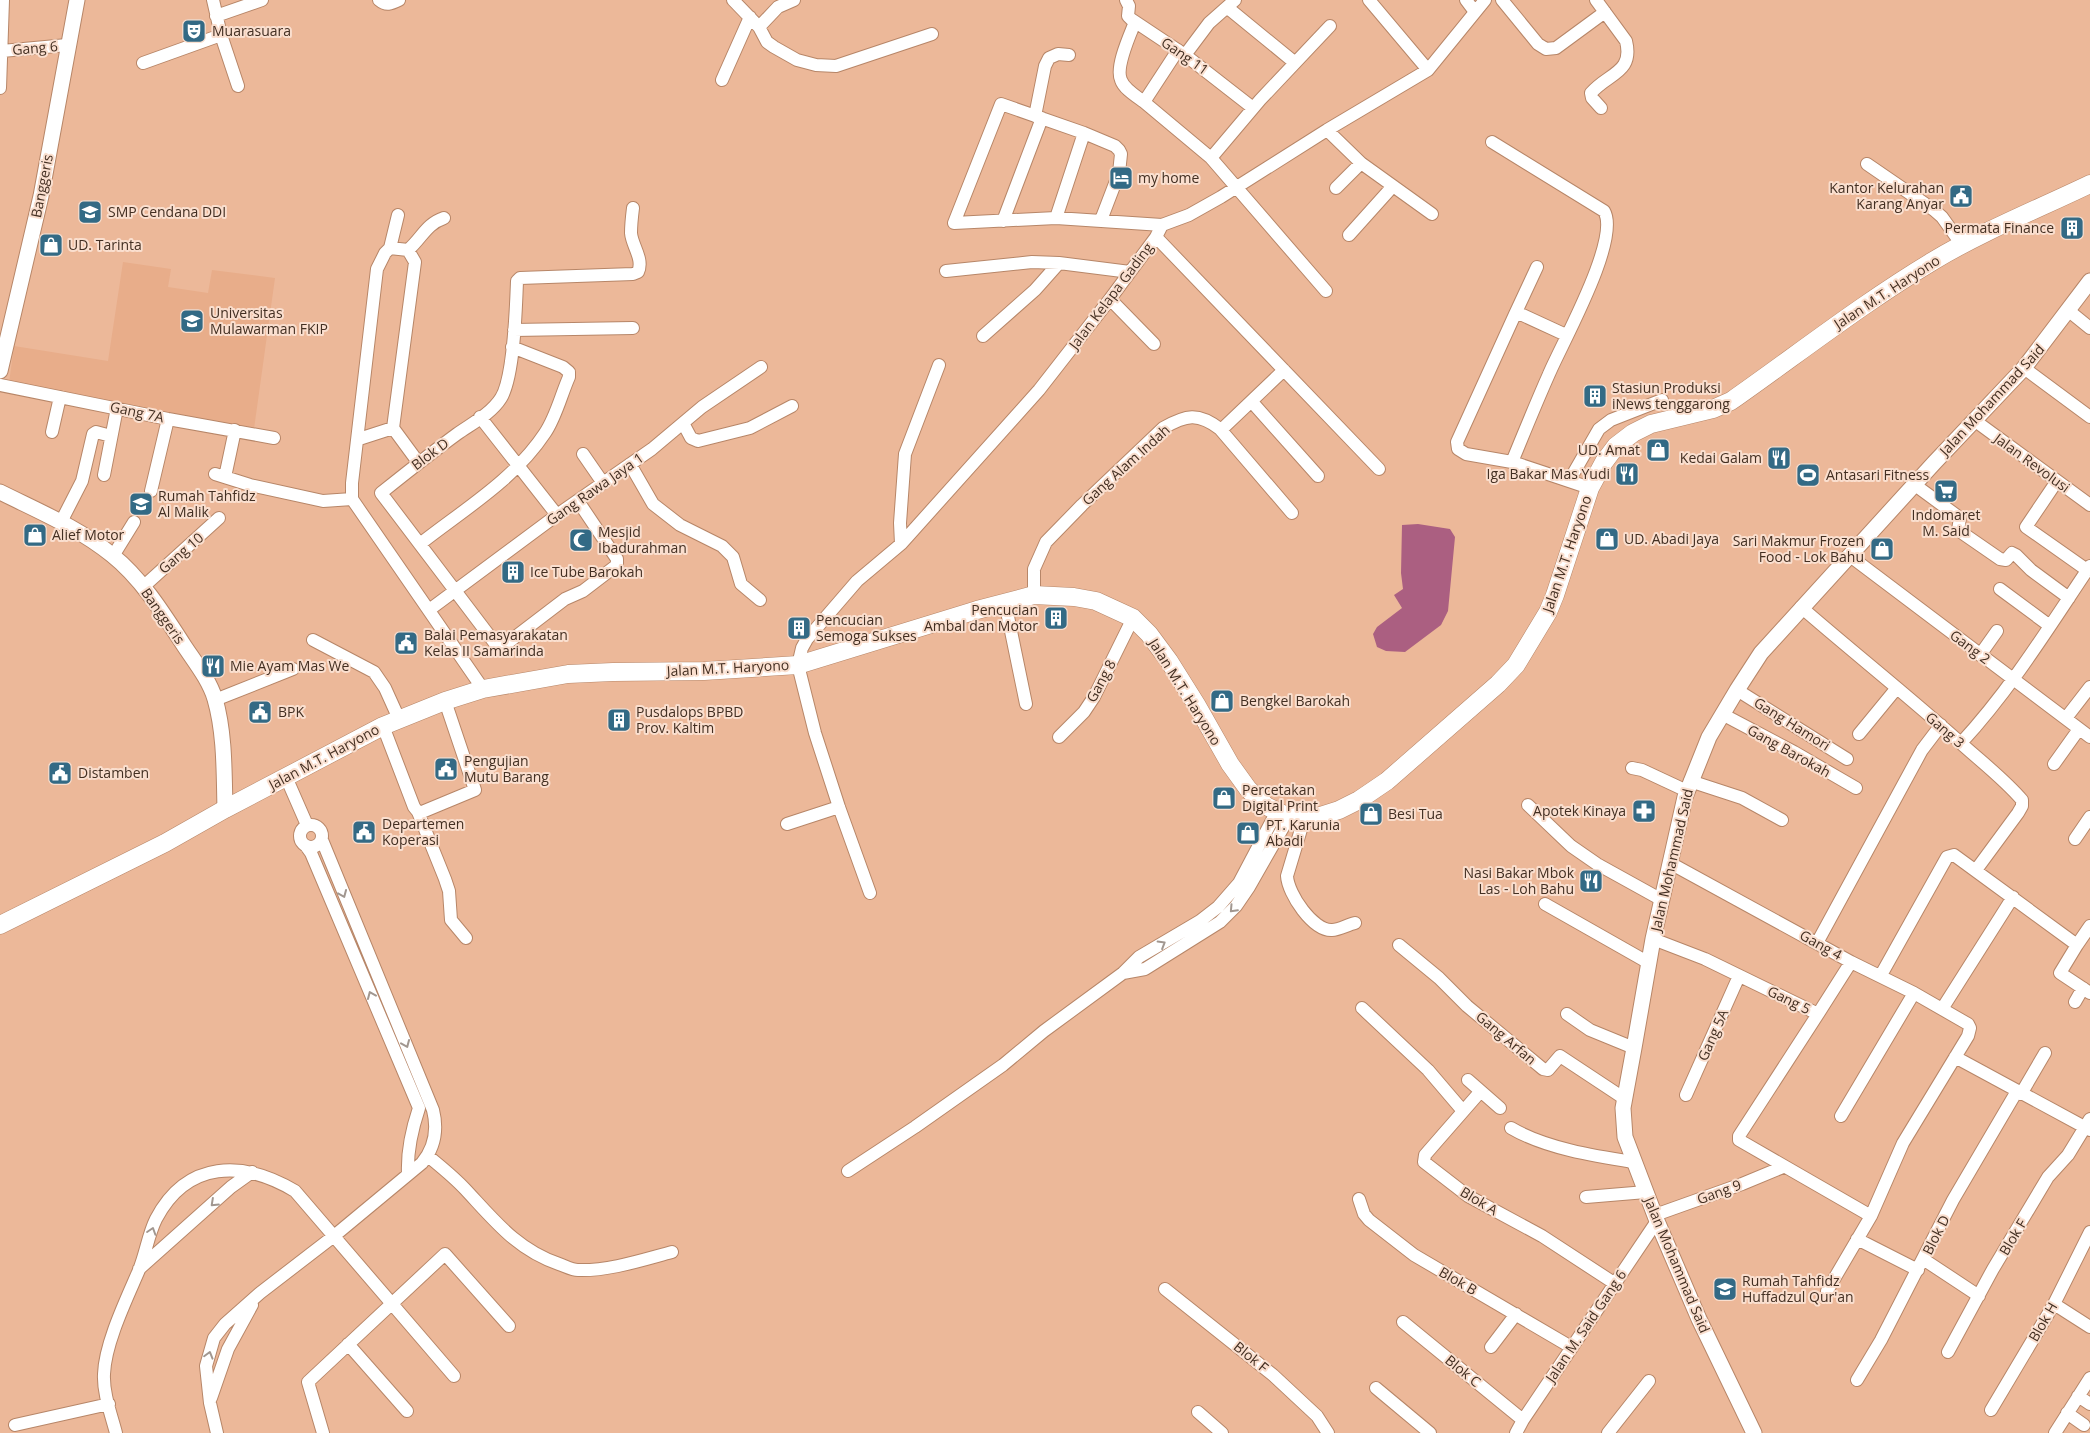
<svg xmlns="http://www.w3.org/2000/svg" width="2090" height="1433" viewBox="0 0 2090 1433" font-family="'Open Sans',sans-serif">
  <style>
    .built { fill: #e8ad8a }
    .water { fill: #ab5f81 }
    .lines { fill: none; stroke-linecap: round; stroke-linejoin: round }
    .minor-casing { stroke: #b78668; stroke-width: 14 }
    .tertiary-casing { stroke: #b78668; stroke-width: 17 }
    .secondary-casing { stroke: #b78668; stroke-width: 19 }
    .minor { stroke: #fff; stroke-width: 12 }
    .tertiary { stroke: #fff; stroke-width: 15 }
    .secondary { stroke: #fff; stroke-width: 18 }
    .oneway { stroke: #a19790 }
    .labels { text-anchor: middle; stroke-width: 4; stroke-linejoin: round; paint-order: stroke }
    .poi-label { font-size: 14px; fill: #432f22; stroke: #fadfcf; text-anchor: start }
    .street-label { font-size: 14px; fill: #432f22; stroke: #fadfcf }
  </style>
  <rect width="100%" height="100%" fill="#ecb899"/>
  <path class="built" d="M123,262L171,269L168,287L208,293L212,270L275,278L254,429L9,383L14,346L108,361Z"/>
  <path class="water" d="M1418,524L1450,529L1455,537L1448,611L1441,625L1405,652L1386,651L1377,647L1373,634L1377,627L1402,608L1394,595L1403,589L1401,573L1402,525Z"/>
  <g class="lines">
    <g class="minor-casing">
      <path id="minor" d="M213,0L221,35L238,86
        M379,0C386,6 391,4 399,0
        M733,0L759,27L767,42L774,47L797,60L816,65L836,66L932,34
        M1126,0L1129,6L1128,16L1131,19L1185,55L1253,108
        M1369,0L1428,70
        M1466,0L1475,12
        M1502,0L1538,44L1546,49L1556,48L1605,12
        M1596,0L1626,41C1634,73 1608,73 1591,93L1592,98L1601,108
        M1228,8L1294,62
        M216,16L262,0
        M1135,22C1130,35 1115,67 1121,80C1124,89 1136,96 1144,102
        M759,27L778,7L794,0
        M1178,50L1144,102L1211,158
        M2,51L67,45
        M1185,55L1209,23L1235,0
        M143,63L221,35
        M722,80L750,17
        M0,88L3,0
        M1035,116L1045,66L1049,58L1058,54L1069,55
        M1327,130L1361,163L1432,214
        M1492,142L1604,211C1621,239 1562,343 1549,374C1536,403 1524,433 1512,462L1590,488
        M1867,164L1934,210L1942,217L1962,245
        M1336,188L1361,163
        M1056,218L1084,133
        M1101,220L1119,173L1121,154L1119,150L1115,146L1084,133L1001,104L954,223L1056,218L1162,225
        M1003,221L1042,118
        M1349,235L1393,186
        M1156,237L1379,469
        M390,248L398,215
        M408,250C422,238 426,224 444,218
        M1537,267L1516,312L1566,335
        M946,271L1032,262L1059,263L1130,272
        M1326,291L1211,158L1260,100L1330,26
        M1110,299L1154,344
        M2069,311L2090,328
        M514,330L633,328
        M983,336L1035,290L1059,263
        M2024,368L2090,417
        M0,385L168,419L274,438
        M1252,402L1318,476
        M480,417L557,515
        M1974,420L2090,505
        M683,423L691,438L698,441L750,428L792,406
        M1221,430L1284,370
        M52,432L60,397
        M359,439L393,428
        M583,454L603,483
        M418,462L393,428L415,262L408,250L390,248L385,253L377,269L352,483V499L483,689
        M1512,462L1466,454L1458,449L1457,442L1516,312
        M630,464L653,504L680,525L722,546L733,557L741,584L760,600
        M215,474L250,485L323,501L352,499
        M104,475L117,408
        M225,477L235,430
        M1569,481L1599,429L1611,420L1662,400
        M2057,481L2026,527L2087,570
        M1915,485L1960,518L1958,530L2000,559L2006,560L2012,553L2016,555L2031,570L2069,598
        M151,491L168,419
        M578,501L617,559V565L583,591L565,599L510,641C503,645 500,646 494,642L381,493C406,473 431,453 457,434C471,424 491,414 501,398C514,377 516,308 517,281L520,278L633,274L638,272C644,259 632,246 631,233C631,225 632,216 633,208
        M61,522L82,481L93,434L96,432L111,436
        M420,544C463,510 514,480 545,433C556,417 561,395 569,377V372L563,367L512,347
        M901,544L900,523L905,454L939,365
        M113,556L134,522
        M1850,556L2090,737
        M143,587L219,518
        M2000,589L2050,626
        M1034,595V569L1046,542L1082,505L1163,428C1186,415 1198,412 1220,429L1292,513
        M1005,602L1026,704
        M1801,607C1855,654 1911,698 1964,746C1983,763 2005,780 2022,800V806L2018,813L1976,870
        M429,610L557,515L652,449L702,407L761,367
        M313,640L374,672L385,688L399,719
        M1980,655L1997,631
        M1737,690L1847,759
        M215,700L293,669
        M1722,714L1794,752L1856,788
        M2066,718L2090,687
        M383,726L414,807L418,812H422L475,790L445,701
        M1859,734L1896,689
        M1059,737L1084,712L1094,697L1133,618
        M1961,743C2011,689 2049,627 2090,566
        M2054,764L2079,729
        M1632,768L1642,770L1687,791
        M286,777L307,825
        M1690,781L1742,798L1782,820
        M1528,805L1571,846L1597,864L1662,900
        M418,812L445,879L449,891L451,920L466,938
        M1305,816L1287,876C1288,894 1313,931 1332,930C1339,930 1347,925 1355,923
        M787,824L839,807
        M300 836a11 11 0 1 1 22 0a11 11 0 1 1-22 0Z
        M2075,839L2090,817
        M306,846L311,853L419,1108C412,1129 407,1150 408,1173
        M1670,863L1851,962L1914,993L1968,1024L1970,1028L1968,1036L1903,1143L1871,1216L1827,1291
        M870,893L839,807L815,733L798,665L802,648L807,639L857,581L901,544L1039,390L1110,299L1156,237L1162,225L1189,215L1221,197L1327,130L1428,70L1485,0
        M1545,904L1649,963
        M1653,939L1705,959L1818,1014L1739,1136V1140L1871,1216
        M1817,943L1922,750L1941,725
        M1399,945L1439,978L1467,1006L1543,1069L1548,1070L1560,1056L1625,1099
        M2077,945L2090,926
        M1123,973L1145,969L1220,922L1236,906L1249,887L1289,817
        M1881,975L1947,857L1954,855L2077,945L2060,973L2090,993
        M2075,1002L2083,988
        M1362,1008L1428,1070L1463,1111
        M1942,1009L2013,897
        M1567,1014L1590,1030L1634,1048
        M1818,1014L1851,962
        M1955,1057L2090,1130
        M1468,1080L1500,1108
        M1480,1092L1425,1155L1424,1162L1468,1196L1542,1236L1614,1283
        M2021,1094L2045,1053
        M1686,1095L1739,976
        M1841,1116L1914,993
        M1511,1128C1545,1148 1594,1156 1633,1162
        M428,1156C440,1166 454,1177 465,1189C494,1220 517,1250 559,1264C565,1266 572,1270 578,1270C609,1271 642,1260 672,1252
        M848,1171L915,1127L1003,1065L1044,1031L1123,973L1139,957L1200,921L1218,907L1239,883L1277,811
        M1586,1197L1646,1192
        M1359,1199L1364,1214L1369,1220L1414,1255L1571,1347
        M1655,1215L1742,1184L1783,1167
        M1857,1239L1918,1270
        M1923,1259L1979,1296
        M139,1269L231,1187L252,1172
        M1165,1289L1273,1375L1317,1416L1328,1433
        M2054,1304L2090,1327
        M1403,1322L1523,1420
        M348,1344L407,1411
        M1491,1347L1516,1314
        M1948,1352L1993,1269L2048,1177L2068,1155L2090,1119
        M1857,1380L1881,1340L1953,1200L2017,1091
        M1376,1388L1430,1433
        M2078,1396L2090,1404
        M211,1398L228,1349L252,1305
        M1991,1410L2054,1304L2090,1232
        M1198,1412L1222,1433
        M2067,1413L2084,1425
        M15,1425L109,1404
        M116,1433C111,1414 103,1393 104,1374C105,1343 127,1298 139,1270C146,1253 148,1235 156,1219C187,1160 243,1160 295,1191L454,1376
        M217,1433L210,1403L206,1366L214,1338L225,1324L260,1293L334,1236L422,1163C435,1147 438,1130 433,1110L322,840
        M323,1433L308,1382L445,1254L509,1326
        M1516,1433L1523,1420L1657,1221
        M1608,1433L1649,1381
        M2055,1433L2090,1378"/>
    </g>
    <g class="tertiary-casing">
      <path id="tertiary" d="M0,371L41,196L77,0
        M0,492C38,511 79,528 112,555C141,578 163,613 183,644C194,661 209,679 215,699C225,734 224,773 225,809
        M1754,1433L1699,1319L1657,1221L1625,1137L1623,1108L1634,1048L1653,939L1685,797L1709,737L1737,690L1761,653L1934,463L2024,368L2090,281"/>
    </g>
    <g class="secondary-casing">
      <path id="secondary" d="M0,925L165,843L225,809L383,726L445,701L483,689L568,674L613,672L704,671L798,665L977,610L1034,595L1074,597L1096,601L1133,618L1149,634L1169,661L1196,704L1230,764L1248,789L1266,806L1289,817H1317L1339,810L1359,800L1387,781L1498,684L1516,665L1548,612L1555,595L1590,488L1604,462L1616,446L1633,433L1651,424L1713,409L1731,401C1798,354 1863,303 1933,261C1983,231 2038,209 2090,184"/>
    </g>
    <use href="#minor" class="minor"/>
    <use href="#tertiary" class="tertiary"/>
    <use href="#secondary" class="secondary"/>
  </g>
  <defs><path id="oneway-chevron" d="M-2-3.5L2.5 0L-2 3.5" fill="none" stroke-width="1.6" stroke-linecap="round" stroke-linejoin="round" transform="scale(1.25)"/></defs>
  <g class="oneway">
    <use href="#oneway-chevron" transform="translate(343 894) rotate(67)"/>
    <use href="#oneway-chevron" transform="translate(1233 909) rotate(133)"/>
    <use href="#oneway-chevron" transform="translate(1162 944) rotate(-31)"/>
    <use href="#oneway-chevron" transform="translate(371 995) rotate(-113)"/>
    <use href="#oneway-chevron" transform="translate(406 1044) rotate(67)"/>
    <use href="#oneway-chevron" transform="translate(214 1203) rotate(137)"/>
    <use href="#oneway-chevron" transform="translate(152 1231) rotate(-72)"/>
    <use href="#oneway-chevron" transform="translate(209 1355) rotate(-74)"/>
  </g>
  <defs>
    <g id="theatre-square" transform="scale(1.25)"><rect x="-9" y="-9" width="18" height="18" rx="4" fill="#336a85" stroke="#fadfcf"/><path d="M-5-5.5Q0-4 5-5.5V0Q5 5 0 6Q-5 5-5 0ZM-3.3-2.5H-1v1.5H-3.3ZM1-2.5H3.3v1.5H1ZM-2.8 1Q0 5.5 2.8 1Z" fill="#fff"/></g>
    <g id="hotel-square" transform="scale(1.25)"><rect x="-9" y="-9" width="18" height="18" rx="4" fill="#336a85" stroke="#fadfcf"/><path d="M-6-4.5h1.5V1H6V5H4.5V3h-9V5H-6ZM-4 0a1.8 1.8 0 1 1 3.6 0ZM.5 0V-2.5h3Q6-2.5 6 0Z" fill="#fff"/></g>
    <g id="civic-square" transform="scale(1.25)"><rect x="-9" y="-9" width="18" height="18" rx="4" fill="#336a85" stroke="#fadfcf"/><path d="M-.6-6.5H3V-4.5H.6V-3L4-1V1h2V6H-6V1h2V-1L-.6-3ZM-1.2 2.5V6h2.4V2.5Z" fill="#fff"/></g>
    <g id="school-square" transform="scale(1.25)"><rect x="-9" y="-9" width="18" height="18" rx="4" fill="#336a85" stroke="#fadfcf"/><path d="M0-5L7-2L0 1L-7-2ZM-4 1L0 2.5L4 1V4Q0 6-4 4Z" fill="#fff"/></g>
    <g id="building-square" transform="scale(1.25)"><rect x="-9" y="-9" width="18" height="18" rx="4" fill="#336a85" stroke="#fadfcf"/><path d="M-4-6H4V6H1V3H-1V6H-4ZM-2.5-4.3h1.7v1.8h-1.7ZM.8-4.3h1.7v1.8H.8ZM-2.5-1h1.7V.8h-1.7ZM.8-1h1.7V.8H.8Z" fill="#fff"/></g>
    <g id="shop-square" transform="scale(1.25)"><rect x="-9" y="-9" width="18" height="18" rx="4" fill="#336a85" stroke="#fadfcf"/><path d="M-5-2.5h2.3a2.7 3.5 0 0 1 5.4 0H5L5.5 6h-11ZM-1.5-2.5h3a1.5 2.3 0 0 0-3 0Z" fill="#fff"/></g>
    <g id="university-square" transform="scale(1.25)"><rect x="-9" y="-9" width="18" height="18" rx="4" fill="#336a85" stroke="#fadfcf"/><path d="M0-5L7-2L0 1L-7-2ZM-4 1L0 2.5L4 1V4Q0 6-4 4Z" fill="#fff"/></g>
    <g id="restaurant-square" transform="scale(1.25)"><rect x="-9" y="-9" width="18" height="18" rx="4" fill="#336a85" stroke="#fadfcf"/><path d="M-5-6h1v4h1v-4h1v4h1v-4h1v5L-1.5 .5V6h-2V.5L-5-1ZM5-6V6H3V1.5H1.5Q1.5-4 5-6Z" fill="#fff"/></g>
    <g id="stadium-square" transform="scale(1.25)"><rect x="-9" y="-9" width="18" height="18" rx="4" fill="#336a85" stroke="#fadfcf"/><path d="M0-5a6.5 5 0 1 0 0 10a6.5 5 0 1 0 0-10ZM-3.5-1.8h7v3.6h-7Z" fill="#fff"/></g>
    <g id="supermarket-square" transform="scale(1.25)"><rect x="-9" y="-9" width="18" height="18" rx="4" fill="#336a85" stroke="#fadfcf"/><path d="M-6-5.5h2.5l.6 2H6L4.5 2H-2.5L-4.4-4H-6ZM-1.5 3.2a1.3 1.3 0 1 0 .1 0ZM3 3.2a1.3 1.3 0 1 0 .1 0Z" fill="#fff"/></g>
    <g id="mosque-square" transform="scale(1.25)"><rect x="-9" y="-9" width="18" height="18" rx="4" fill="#336a85" stroke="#fadfcf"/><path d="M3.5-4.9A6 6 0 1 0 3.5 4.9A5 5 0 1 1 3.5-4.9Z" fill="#fff"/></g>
    <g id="pharmacy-square" transform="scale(1.25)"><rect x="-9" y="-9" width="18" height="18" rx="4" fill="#336a85" stroke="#fadfcf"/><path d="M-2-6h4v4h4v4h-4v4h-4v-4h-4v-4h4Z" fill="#fff"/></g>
  </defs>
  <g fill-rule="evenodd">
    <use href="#theatre-square" x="194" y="31"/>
    <use href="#hotel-square" x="1121" y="178"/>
    <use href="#civic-square" x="1961" y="196"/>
    <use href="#school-square" x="90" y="212"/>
    <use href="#building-square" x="2072" y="228"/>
    <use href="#shop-square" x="51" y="245"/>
    <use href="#university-square" x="192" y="321"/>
    <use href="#building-square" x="1595" y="396"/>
    <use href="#shop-square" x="1658" y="450"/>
    <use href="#restaurant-square" x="1779" y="458"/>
    <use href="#restaurant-square" x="1627" y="474"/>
    <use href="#stadium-square" x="1808" y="475"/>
    <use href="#supermarket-square" x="1946" y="491"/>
    <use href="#school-square" x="141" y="504"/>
    <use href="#shop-square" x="35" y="535"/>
    <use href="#shop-square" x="1607" y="539"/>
    <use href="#mosque-square" x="581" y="540"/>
    <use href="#shop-square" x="1882" y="549"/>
    <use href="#building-square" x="513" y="572"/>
    <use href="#building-square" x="1056" y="618"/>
    <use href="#building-square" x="799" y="628"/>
    <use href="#civic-square" x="406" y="643"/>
    <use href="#restaurant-square" x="213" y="666"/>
    <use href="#shop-square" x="1222" y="701"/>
    <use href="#civic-square" x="260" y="712"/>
    <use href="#building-square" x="619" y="720"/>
    <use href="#civic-square" x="446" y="769"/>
    <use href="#civic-square" x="60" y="773"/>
    <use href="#shop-square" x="1224" y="798"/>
    <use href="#pharmacy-square" x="1644" y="811"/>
    <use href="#shop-square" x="1371" y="814"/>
    <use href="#civic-square" x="364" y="832"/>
    <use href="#shop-square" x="1248" y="833"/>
    <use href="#restaurant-square" x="1591" y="881"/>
    <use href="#school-square" x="1725" y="1289"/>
  </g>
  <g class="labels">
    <g class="poi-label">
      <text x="212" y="36">Muarasuara</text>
      <text x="1138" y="183">my home</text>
      <text x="1944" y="193" text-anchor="end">Kantor Kelurahan<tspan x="1944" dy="16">Karang Anyar</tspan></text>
      <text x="108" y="217">SMP Cendana DDI</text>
      <text x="2054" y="233" text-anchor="end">Permata Finance</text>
      <text x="68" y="250">UD. Tarinta</text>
      <text x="210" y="318">Universitas<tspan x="210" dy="16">Mulawarman FKIP</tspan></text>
      <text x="1612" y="393">Stasiun Produksi<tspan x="1612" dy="16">iNews tenggarong</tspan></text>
      <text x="1640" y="455" text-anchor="end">UD. Amat</text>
      <text x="1762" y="463" text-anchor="end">Kedai Galam</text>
      <text x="1610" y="479" text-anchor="end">Iga Bakar Mas Yudi</text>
      <text x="1826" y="480">Antasari Fitness</text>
      <text x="158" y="501">Rumah Tahfidz<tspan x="158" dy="16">Al Malik</tspan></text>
      <text x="1946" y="520" text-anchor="middle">Indomaret<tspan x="1946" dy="16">M. Said</tspan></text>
      <text x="598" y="537">Mesjid<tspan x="598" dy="16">Ibadurahman</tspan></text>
      <text x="52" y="540">Alief Motor</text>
      <text x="1624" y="544">UD. Abadi Jaya</text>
      <text x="1864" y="546" text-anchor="end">Sari Makmur Frozen<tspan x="1864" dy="16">Food - Lok Bahu</tspan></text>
      <text x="530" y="577">Ice Tube Barokah</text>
      <text x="1038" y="615" text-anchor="end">Pencucian<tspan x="1038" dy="16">Ambal dan Motor</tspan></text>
      <text x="816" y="625">Pencucian<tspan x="816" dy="16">Semoga Sukses</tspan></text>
      <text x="424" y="640">Balai Pemasyarakatan<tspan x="424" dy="16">Kelas II Samarinda</tspan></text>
      <text x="230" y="671">Mie Ayam Mas We</text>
      <text x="1240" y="706">Bengkel Barokah</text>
      <text x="278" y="717">BPK</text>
      <text x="636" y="717">Pusdalops BPBD<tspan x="636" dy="16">Prov. Kaltim</tspan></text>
      <text x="464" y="766">Pengujian<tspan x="464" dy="16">Mutu Barang</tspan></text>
      <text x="78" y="778">Distamben</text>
      <text x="1242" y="795">Percetakan<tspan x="1242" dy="16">Digital Print</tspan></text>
      <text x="1626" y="816" text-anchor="end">Apotek Kinaya</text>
      <text x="1388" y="819">Besi Tua</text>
      <text x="382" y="829">Departemen<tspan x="382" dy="16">Koperasi</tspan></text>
      <text x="1266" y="830">PT. Karunia<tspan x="1266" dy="16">Abadi</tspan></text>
      <text x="1574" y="878" text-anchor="end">Nasi Bakar Mbok<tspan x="1574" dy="16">Las - Loh Bahu</tspan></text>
      <text x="1742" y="1286">Rumah Tahfidz<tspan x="1742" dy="16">Huffadzul Qur'an</tspan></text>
    </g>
    <g class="street-label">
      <text transform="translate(35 48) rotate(-5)" y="5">Gang 6</text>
      <text transform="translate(1185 56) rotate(35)" y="5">Gang 11</text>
      <text transform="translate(42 186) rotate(-79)" y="5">Banggeris</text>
      <text transform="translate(1887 292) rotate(-33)" y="5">Jalan M.T. Haryono</text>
      <text transform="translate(1111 296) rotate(-53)" y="5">Jalan Kelapa Gading</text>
      <text transform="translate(1992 400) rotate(-47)" y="5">Jalan Mohammad Said</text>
      <text transform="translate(137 412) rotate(12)" y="5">Gang 7A</text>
      <text transform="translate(430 454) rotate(-37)" y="5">Blok D</text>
      <text transform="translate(2032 463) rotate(36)" y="5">Jalan Revolusi</text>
      <text transform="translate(1126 465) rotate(-42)" y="5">Gang Alam Indah</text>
      <text transform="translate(595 489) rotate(-35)" y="5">Gang Rawa Jaya 1</text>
      <text transform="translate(181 553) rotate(-41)" y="5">Gang 10</text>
      <text transform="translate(1567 554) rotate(-71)" y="5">Jalan M.T. Haryono</text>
      <text transform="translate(163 616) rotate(55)" y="5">Banggeris</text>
      <text transform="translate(1970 647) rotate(37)" y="5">Gang 2</text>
      <text transform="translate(728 668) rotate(-3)" y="5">Jalan M.T. Haryono</text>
      <text transform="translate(1101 681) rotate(-62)" y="5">Gang 8</text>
      <text transform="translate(1185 692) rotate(58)" y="5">Jalan M.T. Haryono</text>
      <text transform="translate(1792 724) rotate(32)" y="5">Gang Hamori</text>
      <text transform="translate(1945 730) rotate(41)" y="5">Gang 3</text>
      <text transform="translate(1789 751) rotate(29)" y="5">Gang Barokah</text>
      <text transform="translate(324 757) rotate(-28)" y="5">Jalan M.T. Haryono</text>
      <text transform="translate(1672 860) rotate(-77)" y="5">Jalan Mohammad Said</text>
      <text transform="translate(1821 945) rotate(29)" y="5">Gang 4</text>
      <text transform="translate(1789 1000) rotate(26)" y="5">Gang 5</text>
      <text transform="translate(1713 1035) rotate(-66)" y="5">Gang 5A</text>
      <text transform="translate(1506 1038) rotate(40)" y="5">Gang Arfan</text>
      <text transform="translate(1719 1192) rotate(-20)" y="5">Gang 9</text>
      <text transform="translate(1479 1201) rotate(31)" y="5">Blok A</text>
      <text transform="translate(1936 1235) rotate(-63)" y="5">Blok D</text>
      <text transform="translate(2013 1237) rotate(-59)" y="5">Blok F</text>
      <text transform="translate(1677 1265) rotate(67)" y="5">Jalan Mohammad Said</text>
      <text transform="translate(1458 1281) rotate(30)" y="5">Blok B</text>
      <text transform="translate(2043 1322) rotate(-60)" y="5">Blok H</text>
      <text transform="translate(1586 1326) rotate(-56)" y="5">Jalan M. Said Gang 6</text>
      <text transform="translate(1251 1357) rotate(39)" y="5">Blok F</text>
      <text transform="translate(1463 1371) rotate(39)" y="5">Blok C</text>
    </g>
  </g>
</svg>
